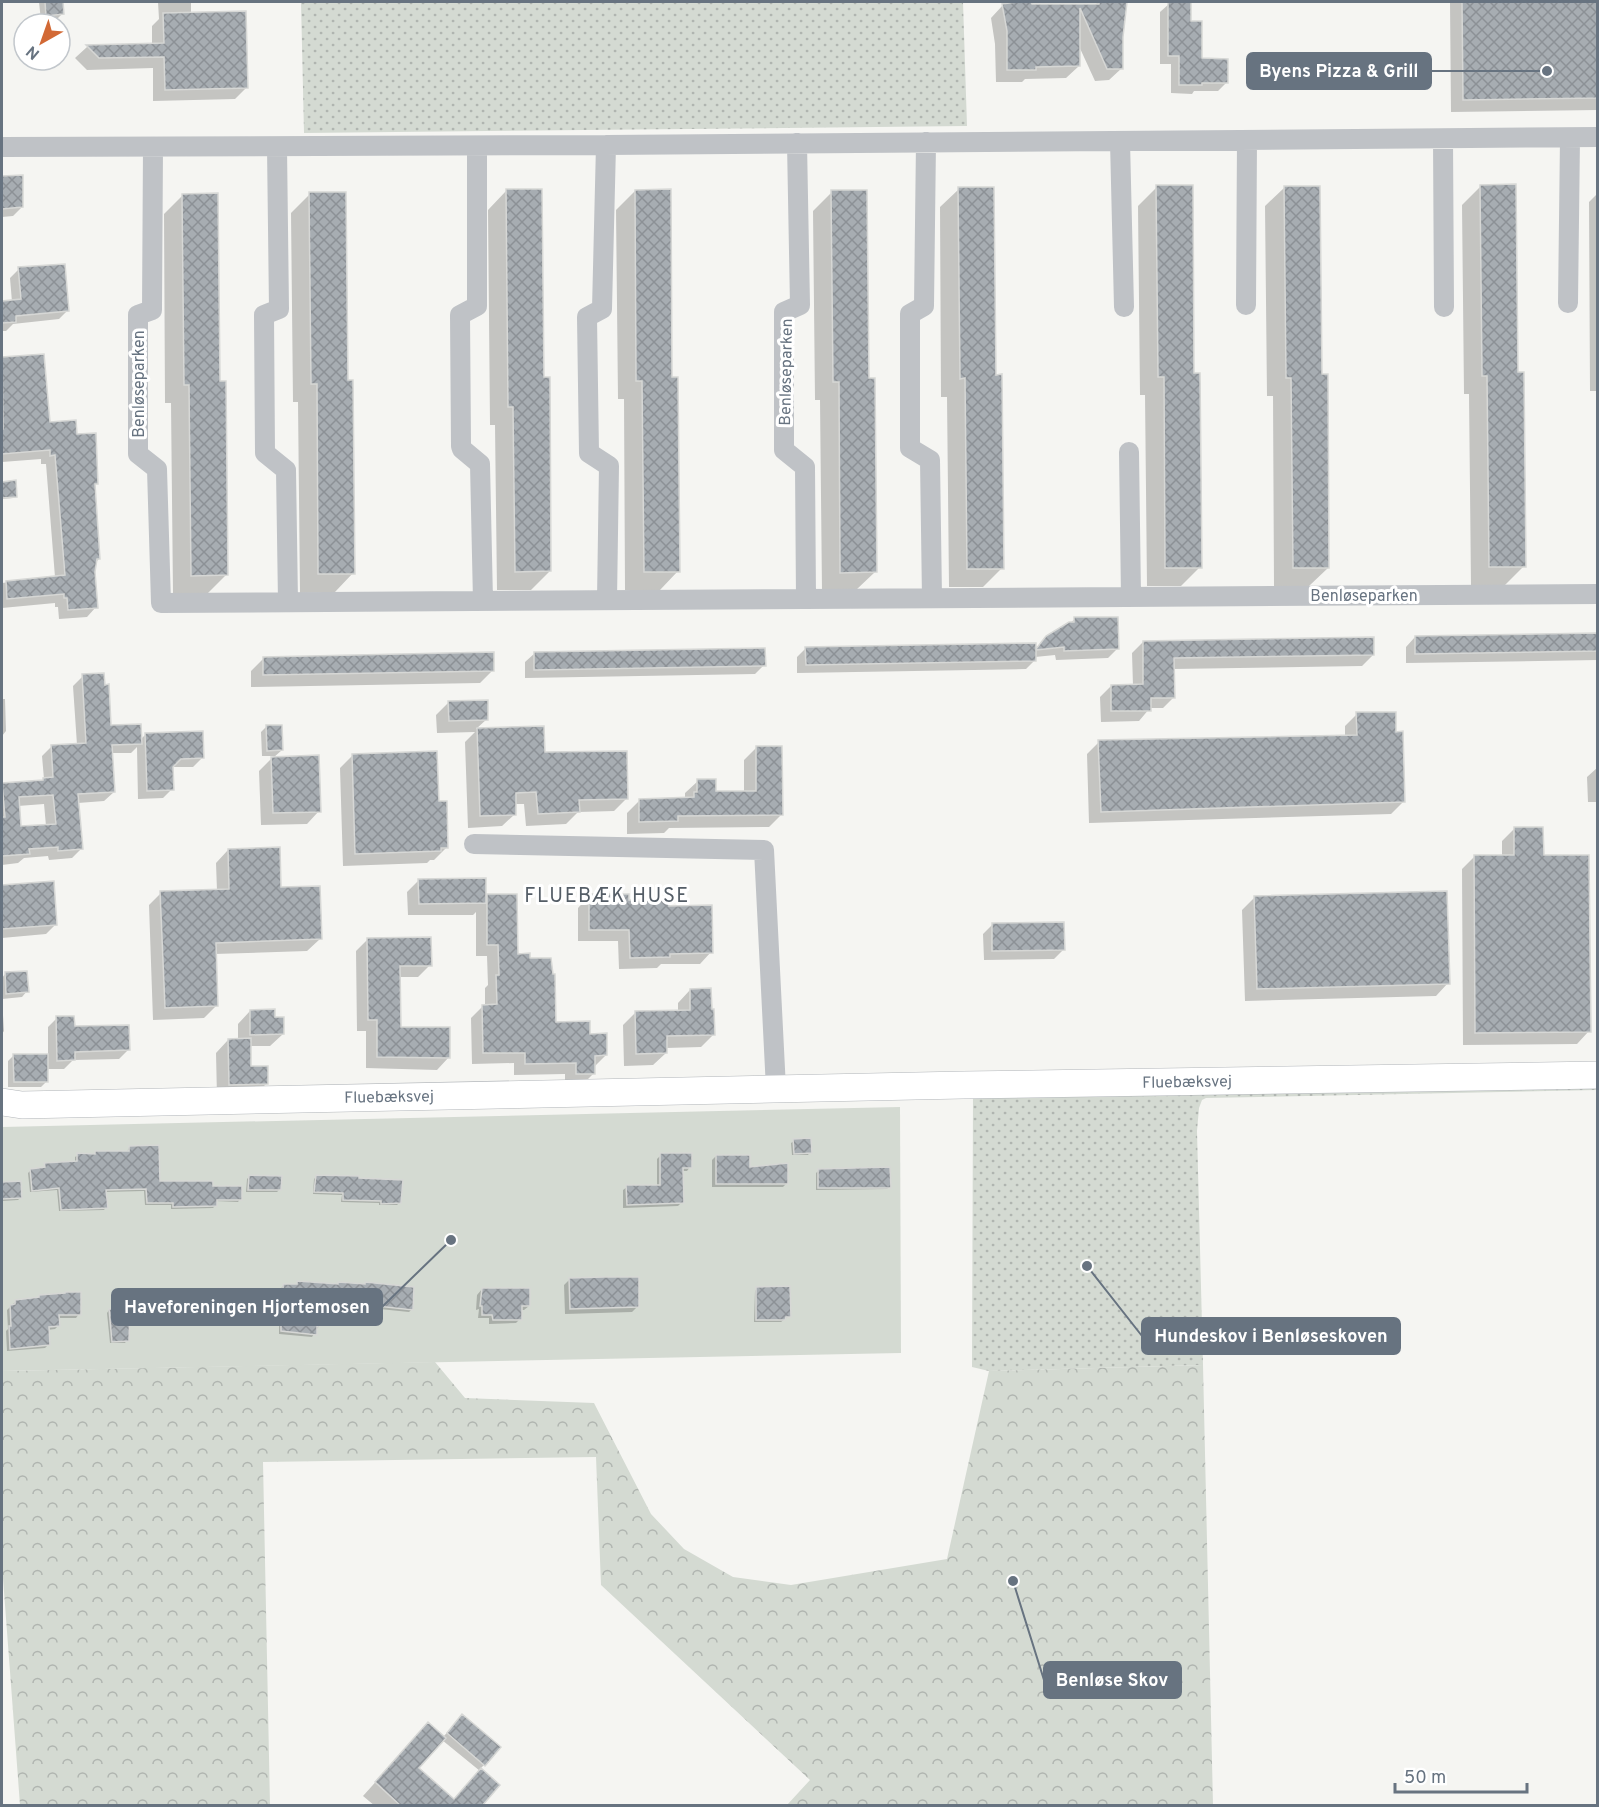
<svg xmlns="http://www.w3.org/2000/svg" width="1599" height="1807" viewBox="0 0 1599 1807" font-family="Overpass,sans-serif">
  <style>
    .grass { fill: url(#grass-dots) }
    .forest { fill: url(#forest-crowns) }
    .garden { fill: #d4dad2 }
    .shadow { fill: #0003; fill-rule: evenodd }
    .building { fill: url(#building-cross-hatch); stroke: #d6d7d5; stroke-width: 1.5; fill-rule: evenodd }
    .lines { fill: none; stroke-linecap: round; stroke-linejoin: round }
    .secondary-casing { stroke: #b2b6ba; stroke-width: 28 }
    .street { stroke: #bfc2c6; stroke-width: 20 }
    .secondary { stroke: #fff; stroke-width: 27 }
    .labels { text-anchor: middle; stroke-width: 6; stroke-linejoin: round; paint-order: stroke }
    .street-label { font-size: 16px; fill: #677380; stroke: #fff }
    .quarter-label { font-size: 20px; letter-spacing: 1.5px; fill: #545d66; stroke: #fff }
    .leader { fill: none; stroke: #677380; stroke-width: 2 }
    .callout-dot { fill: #677380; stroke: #fff; stroke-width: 2 }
    .callout { fill: #677380; stroke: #677380; stroke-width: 2 }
    .callout-label { font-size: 18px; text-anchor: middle; font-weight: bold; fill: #fff }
  </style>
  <defs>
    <pattern id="grass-dots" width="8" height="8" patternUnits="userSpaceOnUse" patternTransform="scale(1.5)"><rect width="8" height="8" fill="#d4dad2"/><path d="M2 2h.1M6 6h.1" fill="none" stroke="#b0b5b0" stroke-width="1.8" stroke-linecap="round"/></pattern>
    <pattern id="forest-crowns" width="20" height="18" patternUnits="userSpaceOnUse" patternTransform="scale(1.5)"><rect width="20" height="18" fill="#d4dad2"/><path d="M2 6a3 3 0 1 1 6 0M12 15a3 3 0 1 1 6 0" fill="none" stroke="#b0b5b0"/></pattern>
    <pattern id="building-cross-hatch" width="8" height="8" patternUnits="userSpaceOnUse" patternTransform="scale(1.5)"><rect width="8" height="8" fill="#a7adb2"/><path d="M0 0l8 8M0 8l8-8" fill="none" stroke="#8c9196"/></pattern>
  </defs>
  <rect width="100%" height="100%" fill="#f5f5f2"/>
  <path class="grass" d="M301,2H963L967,126L304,133Z
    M1597,1084V1090L1206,1098L1202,1100L1199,1108L1197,1131L1203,1365L989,1371L972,1367L973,1095Z"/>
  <path class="forest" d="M435,1362L465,1398L594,1403L651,1514L684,1549L733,1577L791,1585L947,1559L989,1371L1203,1365L1213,1805H787L810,1780L601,1585L596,1457L263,1462L270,1805H20L2,1565V1371Z"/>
  <path class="garden" d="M900,1107L901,1353L2,1371V1127Z"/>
  <path class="shadow" d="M39,2H61L62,14L56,20L41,21Z
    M158,2H191V14L247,87L235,99L153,101V68L87,70L75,58L87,47L152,45V26L159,19Z
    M1024,2H1030V5H1095L1098,2L1126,3L1122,37V68L1109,80L1095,81L1078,44L1079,66L1066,78L1025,79L1022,82H996L995,44L991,18L1003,5Z
    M1450,2H1598V110L1451,112Z
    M1169,4L1190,22L1200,59L1227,82L1218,91H1194L1192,94L1171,93V64H1160V12Z
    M21,176L22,207L13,216L2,217V177Z
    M1481,186L1517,374L1524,566L1505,585H1471L1469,394H1464L1462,205Z
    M1157,187L1200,567L1181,586H1147L1145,395H1140L1138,206Z
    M1284,188L1320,375L1328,568L1309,586L1274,587L1273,396H1267L1265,206Z
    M959,189L995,376L1002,568L983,587H949L947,397H941L940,207Z
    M506,191L550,571L531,590H497L495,425H490L488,210Z
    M635,191L671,379L678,571L660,590H625L624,399H618L616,210Z
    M832,192L875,572L856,590L822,591L820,400H815L813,211Z
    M1598,193V566L1596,391H1590L1589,202Z
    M310,194L346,381L353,573L335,592L300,593L298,402H293L291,213Z
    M183,195L219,382L226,575L207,594H173L171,403H165L164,214Z
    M19,269L68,310L59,319L13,324L6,331H2V302H12L10,278Z
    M43,356L49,424L75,436L96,483L93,486L99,559L95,563L93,572L96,607L87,617L59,619L58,607H55V603L2,608V583L55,577L46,464H41V459L2,462V359Z
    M14,482L16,496L13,498L2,499V483Z
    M1075,619L1117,649L1108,658L1056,660L1055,655L1035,657V660L1026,669L797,673V657L806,648L1035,651Z
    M1598,635V660L1406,663V647L1415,637Z
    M1143,642L1373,655L1362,666L1173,669L1174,697L1163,708H1150L1139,721L1101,722L1100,697L1111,686H1133L1132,653Z
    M535,653L764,665L755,674L525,678V662Z
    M264,658L493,670L480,683L251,687V671Z
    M83,676L110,726L140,740L146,734L202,758L193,767H172V789L163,798L138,799L137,747L131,753H111L114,792L104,801L78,803L81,849L72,858L49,860L48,856L24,858L18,863L2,865V785L41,782L44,779L42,756L52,746L77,745L73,686ZM44,804L46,826L20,828L18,806Z
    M2,699H5L6,731L2,736Z
    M449,702L487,719L476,729L543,727V753L627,798L614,811L578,812L566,824L526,826L524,804H515V814L502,826L468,828L465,742L475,732L437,733L436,715Z
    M1357,714L1395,734L1403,802L1391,814L1089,823L1087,754L1099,742L1345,737V726Z
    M267,726L282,750L273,758L319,811L307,824L261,825L259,771L274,756H262L261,732Z
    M756,748L782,814L769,827L669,828L664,833L627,834V813L639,801L685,799V793L698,781L714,793L744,792V760Z
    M352,756L438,803L447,847L434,860H430L427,863L343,866L340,768Z
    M1597,768L1598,802H1588L1587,777Z
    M1514,829L1542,857L1589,1031L1577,1044L1463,1045L1462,869L1474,857H1502V841Z
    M228,850L280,889L320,939L307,951L214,954L216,1006L204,1018L153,1020L149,905L161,893L217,891L216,863Z
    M419,880L485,898L487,895L517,955L554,1024L589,1035L606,1055L594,1067V1073L582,1085H565V1074L514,1075V1063L472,1064L471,1018L483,1006H485V988L488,985L487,956H476V912L473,915H408L407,892Z
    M52,883L56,924L46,934L2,938V886Z
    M589,896L668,907L711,952L700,964H661L657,968L619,969L618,941H578V908Z
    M1255,897L1448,983L1436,996L1245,1001L1242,910Z
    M992,925L1063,950L1054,959L984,960L983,934Z
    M368,939L430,965L418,977H399L400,1029L449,1057L437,1070L366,1068V1031H357L356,951Z
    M5,974L27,991L22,997L2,999L4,1031L2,1034V978Z
    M690,990L714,1034L701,1047L666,1048V1053L653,1065L624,1066L623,1025L636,1012L678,1011V1003Z
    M250,1011L274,1019L283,1034L270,1046H249V1067L267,1083L254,1096L217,1097L216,1053L228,1040H238V1024Z
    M57,1018L73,1027L128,1050L119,1059L73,1060L64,1069H46L47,1081L41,1087H8V1061L14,1055H48V1027Z
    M794,1141L810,1152L808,1155H792L791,1143Z
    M129,1147L158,1183L211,1188L240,1199L238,1202L215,1201V1206L213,1208L171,1209V1205H145L144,1191L105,1192L106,1207L104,1210L59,1211L57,1190L30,1192L28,1173L31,1170L43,1169L45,1164L75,1163V1157L78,1155H93L95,1153L127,1152Z
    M661,1155L690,1167L687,1171H682V1202L678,1206L623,1208V1190L627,1187L657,1186V1159Z
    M716,1156L748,1168L787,1183L783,1187H712V1160Z
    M819,1170L890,1187L887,1189L816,1190V1173Z
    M317,1176L358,1179L400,1202L397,1205H379V1203L341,1202L342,1195L313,1194L314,1179Z
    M249,1177L280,1189L277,1192H246L247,1179Z
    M20,1183L21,1197L18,1200L2,1201V1184Z
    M570,1279L638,1306L632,1312L565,1314L564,1285Z
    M298,1283L337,1285L339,1283L412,1309L409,1312L321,1303L319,1326L312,1337L279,1334V1317L222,1314V1321L219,1324L171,1321V1315L149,1314V1301L152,1298L183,1309H210V1298L213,1295H216L219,1290L280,1291L283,1285L295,1286Z
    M757,1288L789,1316L781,1322H754L755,1291Z
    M482,1289L529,1306L524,1310H520V1319L516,1323L489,1324V1318H478L479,1309L476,1310L477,1295Z
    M39,1297L79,1314L76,1318H58V1326L55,1329L47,1330L48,1345L45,1348L7,1351L6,1331L8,1329L7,1310L16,1301L37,1299Z
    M109,1310L127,1340L125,1343H110L107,1313Z
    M457,1722L484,1765L480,1769V1806H375L363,1796L416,1737H443ZM442,1740L480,1771L453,1800L417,1768Z"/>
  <path class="building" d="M45,2H63L64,14L46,16Z
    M1016,2H1031L1032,4H1099V2H1127L1123,37V69H1107L1080,8V66L1036,67V70H1007V31L1002,4Z
    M1168,2H1191V21H1202V58L1228,59V83H1202V85H1179V56H1168Z
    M1462,2H1598V98L1463,100Z
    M246,11L248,88L165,90L164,57L99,58L86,45L164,43L163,13Z
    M23,175V207L2,209V176Z
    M1516,184L1518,372H1524L1526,567H1489L1487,376H1482L1480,185Z
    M1156,185H1193L1194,373H1200L1202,568H1165L1164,377H1158Z
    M1284,186H1320L1322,374H1328L1329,568H1293L1291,378H1286Z
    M958,187H994L996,375L1002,374L1004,569H967L965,378L960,379Z
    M506,189H542L544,377H550L551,571L515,572L513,407H508Z
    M671,189L672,377H678L680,572H644L642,381H636L635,190Z
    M831,190H867L869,378H875L877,572L840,573L839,382H833Z
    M309,192H346L348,380H353L355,574H318L317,384H311Z
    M218,193L220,381H226L228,575L191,576L189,385H184L182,194Z
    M65,264L69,311L16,316V322L2,323V301L21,299L18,267Z
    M44,354L50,422L76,420L77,434L96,433L98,484H95L100,559H97L95,572L98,608L68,610L67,598H64V594L7,599L6,581L65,575L55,455L50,456V450L2,454V429H3L2,357Z
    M16,480L17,497L2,498V482Z
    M1074,617H1118L1119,649L1064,651V647L1036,650V661L806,665L805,647L1036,643V649L1046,636L1069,622H1074Z
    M1598,633V651L1415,654V636Z
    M1374,637V655L1174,658L1175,698H1151V711H1111V685L1143,684V641Z
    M765,648L766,666L534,670V652Z
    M494,652V671L263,675V657Z
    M104,673L105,685L109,684L111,725L141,724L142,744L112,745L115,792L78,794L83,849L58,851V847L29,849L30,854L2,856V817H5L2,783L43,780V778L53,777L51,745L86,743L82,674ZM53,795L56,824L21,826L19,797Z
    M488,700V720L449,721L448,701Z
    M1356,712H1396V732L1403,731L1405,802L1101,812L1098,740L1357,735Z
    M266,725H282L283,750L267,751Z
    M544,726L545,752L627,751L628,799L579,800L580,812L538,814L536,792L516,793V815L480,816L477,728Z
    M203,731L204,758L181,759L173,767L174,790L147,791L145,733Z
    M756,746H782L783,815L678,816V821L639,822V799L694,797V792H697V779H716V791H756Z
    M437,751L439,801H447L448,848H441V851L355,854L352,754Z
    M319,755L321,812L273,813L271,757Z
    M1514,827H1543L1544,855H1589L1591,1032L1475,1033L1474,855H1514Z
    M280,847L281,887L320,886L322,939L216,943L218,1006L165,1008L160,891L229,889L228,849Z
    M486,878V903L419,904L418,879Z
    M54,881L57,925L2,929V885Z
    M1447,891L1450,984L1257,989L1254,896Z
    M487,894H517L518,954L530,953V958H551L553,974H555L556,1022L590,1021V1034L607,1033V1055L595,1056V1074H576V1063L525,1064V1053H483L482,1005L497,1004L496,975H499L498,945H487Z
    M589,894H629V900H669V906L712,905L713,953L670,954V957L630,958L629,930H589Z
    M1064,922L1065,950L992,951V923Z
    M431,937L432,966H400L401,1027H450V1058L377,1057V1020H368L367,938Z
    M27,971L29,992L6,994L5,972Z
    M711,988L712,1009H714L715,1035L667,1036V1053L636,1054L635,1011L690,1010V989Z
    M275,1009V1017H284V1034L250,1035V1010Z
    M56,1016H74L75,1026L129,1025L130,1050L75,1052V1060L57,1061Z
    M251,1038V1066H268V1084L229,1085L228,1039Z
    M13,1054H48V1082H14Z
    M811,1138L812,1153L794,1154L793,1139Z
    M159,1145L160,1181H213V1186H242V1200H217V1206L173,1207V1203H147L146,1189L106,1190L108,1208L61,1210L59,1188L32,1191L30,1169L45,1167L44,1163L77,1161V1153L95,1154V1151H129V1146Z
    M660,1153H692V1168H683L684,1203L627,1205L626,1185H660Z
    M716,1155H750V1167L788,1163V1184H716Z
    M890,1167L891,1188H818V1169Z
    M249,1175L282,1176L281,1190H248Z
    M316,1175L359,1176V1178L403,1180L401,1203L381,1204V1201L343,1200V1193L314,1192Z
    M21,1181L22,1198L2,1199V1182Z
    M604,1277H639V1307L570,1309L569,1278Z
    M297,1281L338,1284V1282L365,1284V1282L414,1287L413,1310L322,1300L320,1326H317V1335L281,1331V1315L223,1312L224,1322L173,1319L174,1312H151V1297H184V1307L213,1308L212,1294L218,1293V1288L283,1289V1284H297Z
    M790,1286L791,1317H786L785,1320H756V1287Z
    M482,1288H530V1306H522V1320H493L492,1315H482V1306H480Z
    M65,1292H81V1315H59L60,1326L49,1327L50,1345L10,1349L9,1326H11L10,1305L15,1304V1300L39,1297V1295L65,1293Z
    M109,1309H130L129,1341L112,1342Z
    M462,1714L501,1747L485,1766L447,1733Z
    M428,1722L446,1738L419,1768L454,1799L481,1768L500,1785L482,1806H401L375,1782Z"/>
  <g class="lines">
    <g class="secondary-casing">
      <path id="secondary" d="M2,1102L22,1105L963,1085L1598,1075"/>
    </g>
    <path class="street" d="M1443,139L1444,307
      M1120,141L1124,307
      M926,142L924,306L910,314V448L930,460L932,598
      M797,143L800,305L784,312V450L805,467L806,599
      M606,145L602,309L587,317L589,453L609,466L607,600
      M477,146V306L460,315L461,446L462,449L480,464L483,601
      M2,147L606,145L1598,137
      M153,147L152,310L138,315V454L157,469L161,603L1598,594
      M277,147L279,309L264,315L265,453L286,470L288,602
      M1568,303L1570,138
      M1246,305L1247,140
      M1129,452L1131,597
      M474,844L764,850L776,1089"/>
    <use href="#secondary" class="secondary"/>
  </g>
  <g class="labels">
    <g class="street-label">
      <text transform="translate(785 372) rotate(-89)" y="6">Benløseparken</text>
      <text transform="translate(138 384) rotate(-90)" y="6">Benløseparken</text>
      <text x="1364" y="601">Benløseparken</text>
      <text transform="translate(1187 1081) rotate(-1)" y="6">Fluebæksvej</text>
      <text transform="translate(389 1096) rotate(-1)" y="6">Fluebæksvej</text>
    </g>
    <g class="quarter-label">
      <text x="607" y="902">FLUEBÆK HUSE</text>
    </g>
  </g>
  <path class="leader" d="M1547 71L1431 71M451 1240L382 1307M1087 1266L1142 1336M1013 1581L1044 1680"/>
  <g class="callout-dot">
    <circle cx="1547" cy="71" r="6"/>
    <circle cx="451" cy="1240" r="6"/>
    <circle cx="1087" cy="1266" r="6"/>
    <circle cx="1013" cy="1581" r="6"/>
  </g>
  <g class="callout">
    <rect x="1247" y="53" width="184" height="36" rx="6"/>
    <rect x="112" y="1289" width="270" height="36" rx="6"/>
    <rect x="1142" y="1318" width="258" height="36" rx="6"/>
    <rect x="1044" y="1662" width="137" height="36" rx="6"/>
  </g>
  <g class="callout-label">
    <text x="1339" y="77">Byens Pizza &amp; Grill</text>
    <text x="247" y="1313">Haveforeningen Hjortemosen</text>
    <text x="1271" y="1342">Hundeskov i Benløseskoven</text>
    <text x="1112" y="1686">Benløse Skov</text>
  </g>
  <rect width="1599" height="1807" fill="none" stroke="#677380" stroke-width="6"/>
  <g transform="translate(42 42) rotate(220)"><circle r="28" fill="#ffffff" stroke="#c2c7cc" stroke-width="1.5"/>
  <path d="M0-4.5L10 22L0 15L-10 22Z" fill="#d26935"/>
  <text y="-9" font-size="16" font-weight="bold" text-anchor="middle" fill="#677380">N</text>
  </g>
  <path d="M1395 1783v9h132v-9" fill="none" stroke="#677380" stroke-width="3"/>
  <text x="1404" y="1783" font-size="18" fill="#677380" stroke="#ffffff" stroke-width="4.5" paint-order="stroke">50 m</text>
</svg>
